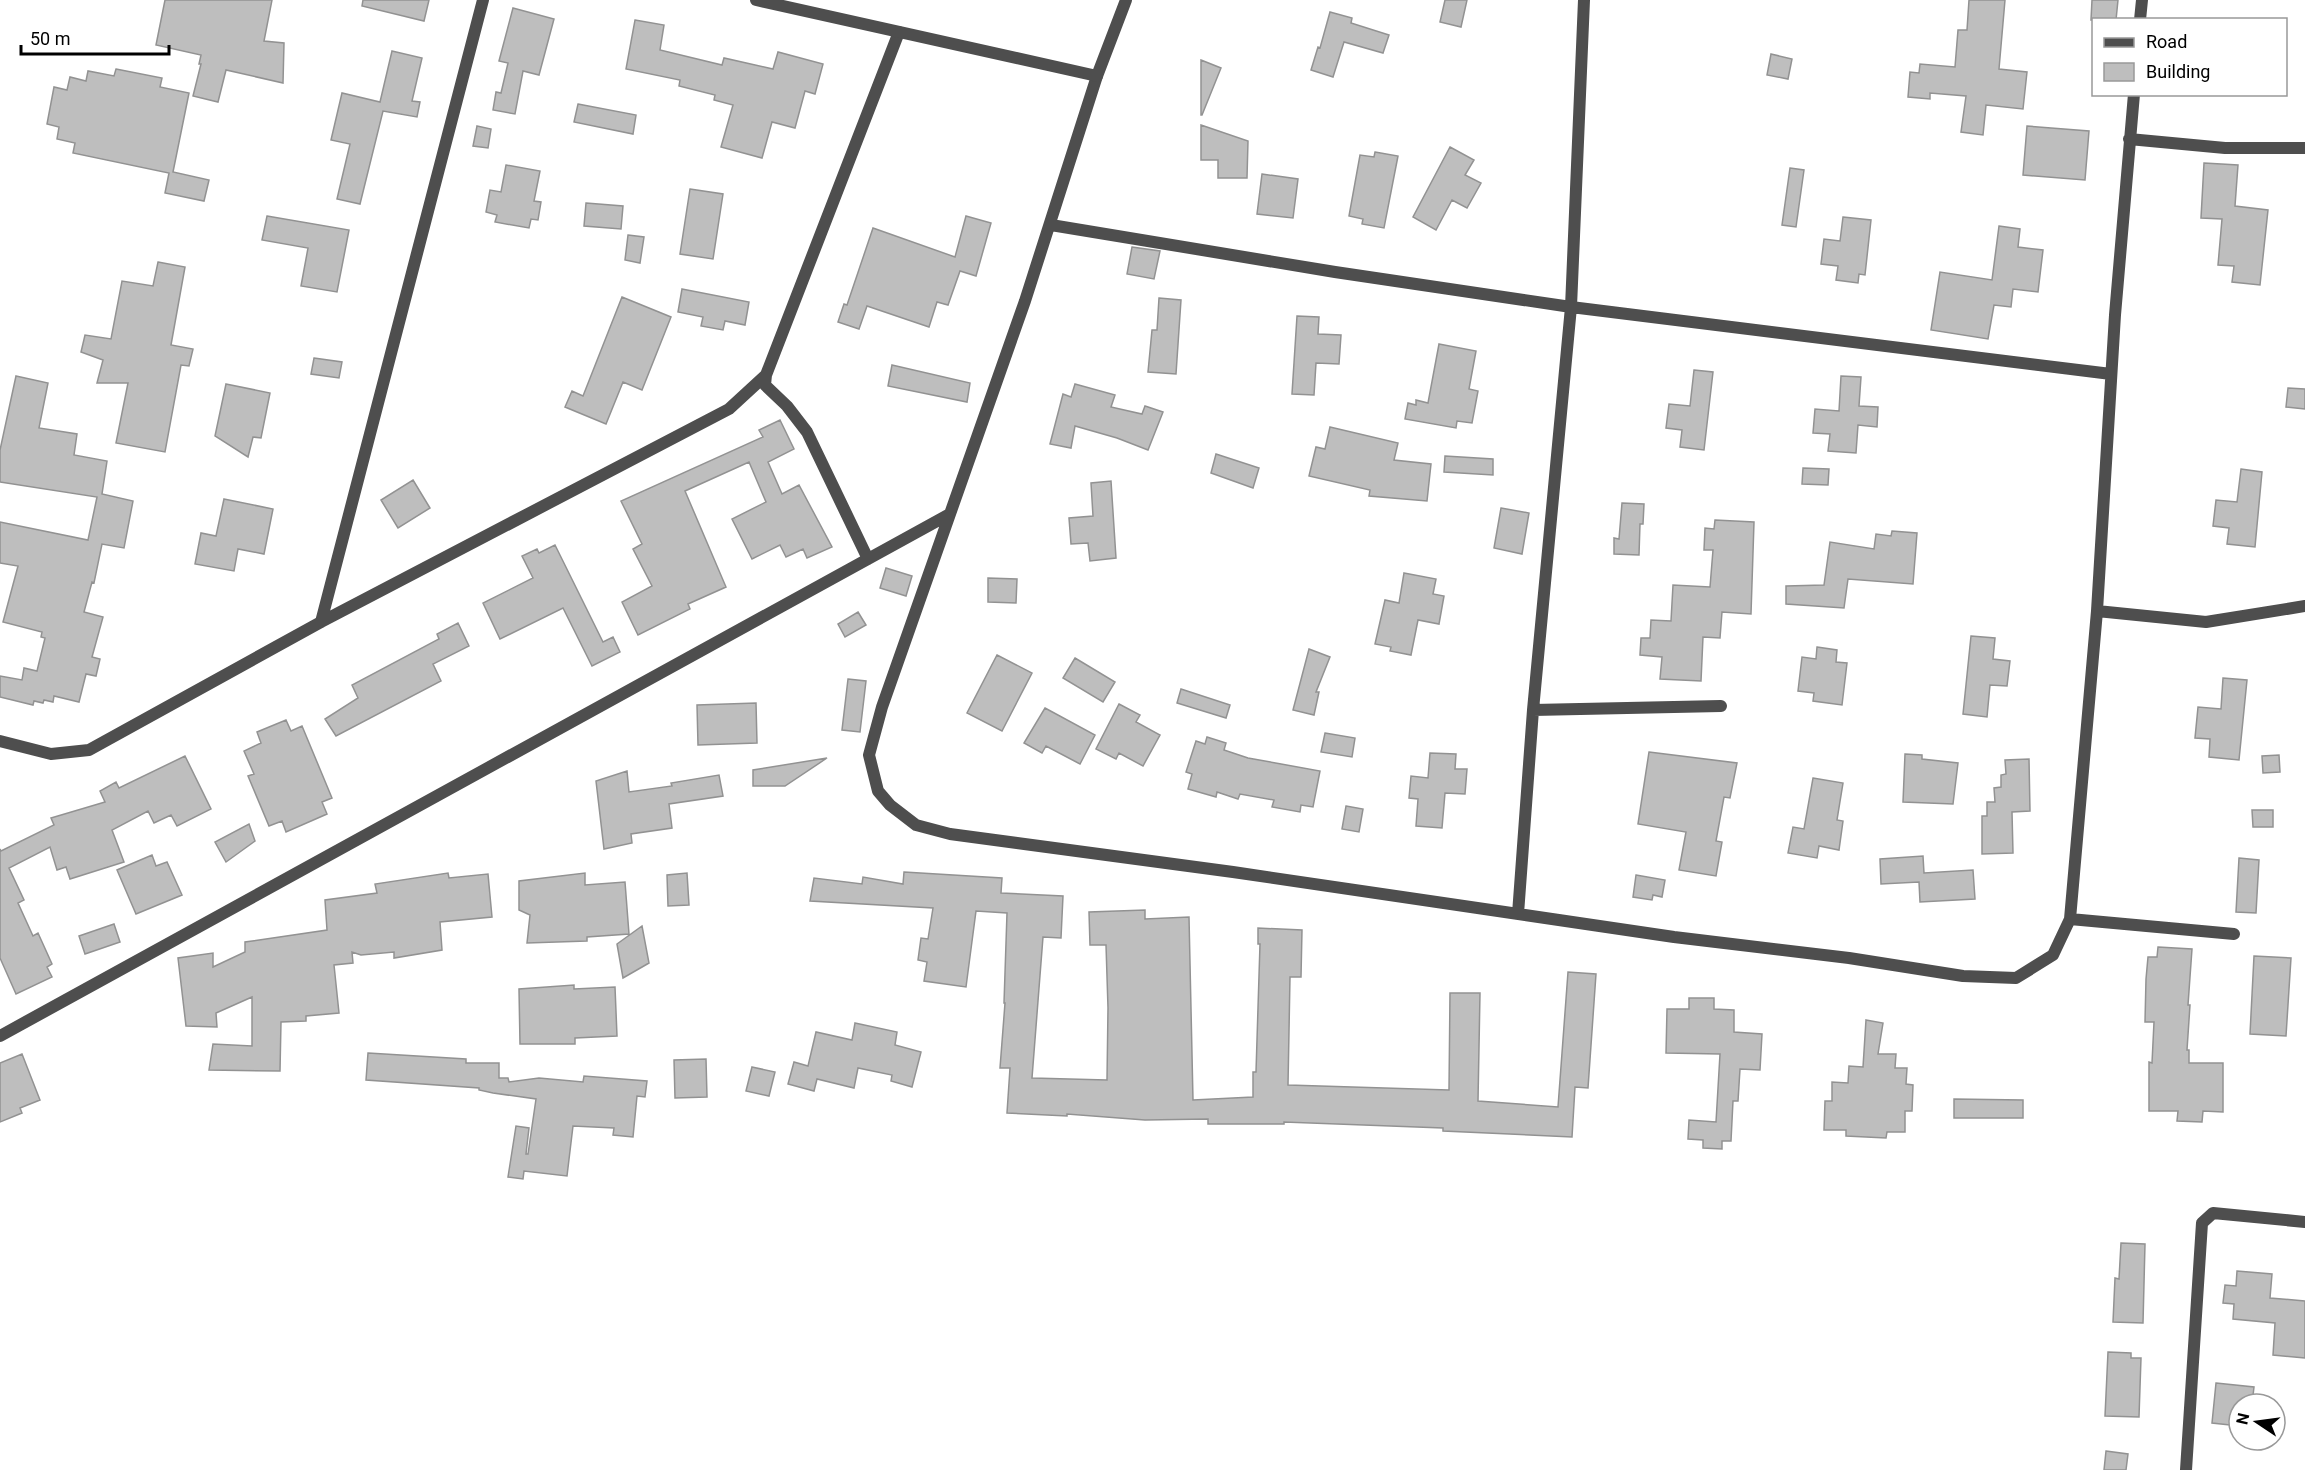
<svg xmlns="http://www.w3.org/2000/svg" width="2305" height="1470" font-family="Roboto,sans-serif">
<rect width="100%" height="100%" fill="#fff"/>
<path fill="#bebebe" stroke="#929292" stroke-width="1.5" d="M165,0H272L264,41L284,43L283,83L226,70L218,102L193,96L201,64H199L201,55L156,45Z
M363,0H429L424,21L362,6Z
M1445,0H1467L1461,27L1440,22Z
M1969,0H2005L1999,69L2027,72L2023,109L1986,105L1983,135L1961,132L1966,96L1930,93V99L1908,97L1910,72L1919,73L1920,64L1955,67L1958,30H1967Z
M2092,0H2118L2116,20H2091Z
M513,8L554,19L539,75L523,71L515,114L493,110L496,92L501,93L508,63L499,61Z
M1330,12L1352,18L1351,23L1389,35L1383,53L1344,42L1333,77L1311,70L1318,47L1320,48Z
M635,20L664,25L660,50L722,65L724,58L773,69L778,52L823,64L815,94L805,91L795,128L772,122L762,158L721,147L733,105L714,100L715,95L679,86L680,80L626,69Z
M392,51L422,58L412,101L420,102L417,117L383,111L360,204L337,199L350,144L331,140L342,93L380,102Z
M1771,54L1792,59L1788,79L1767,75Z
M1201,60L1221,68L1202,115H1201Z
M116,69L162,78L160,87L189,93L173,172L209,180L204,201L165,193L169,173L73,153L75,143L57,139L59,127L47,124L54,87L67,90L70,77L86,81L88,71L114,76Z
M578,104L636,115L633,134L574,122Z
M1201,125L1248,141L1247,178H1218V160H1201Z
M477,126L491,129L488,148L473,146Z
M2027,126L2089,131L2085,180L2023,175Z
M1450,147L1474,160L1465,175L1481,183L1467,208L1452,200L1436,230L1413,217Z
M1375,152L1398,156L1384,228L1362,224L1363,219L1349,216L1360,155L1374,157Z
M2204,163L2238,165L2235,206L2268,210L2260,285L2232,282L2234,266L2218,265L2222,219L2201,218Z
M506,165L540,171L534,201L541,202L538,220L531,219L529,228L495,222L497,215L486,212L490,190L501,192Z
M1790,168L1804,170L1796,227L1782,225Z
M1262,174L1298,179L1293,218L1257,214Z
M690,189L723,194L713,259L680,254Z
M586,203L623,206L621,229L584,226Z
M267,216L349,230L337,292L301,286L308,248L262,240Z
M966,216L991,223L976,276L960,271L948,305L937,302L929,327L867,306L859,329L838,322L844,304L847,305L873,228L955,257Z
M1843,217L1871,220L1865,275L1859,274L1858,283L1836,280L1838,266L1821,264L1824,239L1840,241Z
M1999,226L2020,229L2018,247L2043,250L2038,292L2013,289L2011,307L1994,305L1988,339L1931,330L1940,272L1992,280Z
M628,235L644,237L640,263L625,260Z
M1132,247L1160,251L1154,279L1127,274Z
M158,262L185,267L171,345L193,349L189,366L181,365L165,452L116,443L128,383H97L103,360L81,352L85,335L111,339L122,281L153,286Z
M682,289L749,302L745,325L725,321L723,330L701,326L703,317L678,312Z
M622,297L671,317L642,390L623,382L606,424L565,407L572,391L583,396Z
M1159,298L1181,300L1176,374L1148,372L1152,330H1157Z
M1297,316L1319,317L1318,334L1341,335L1339,364L1316,363L1314,395L1292,394Z
M1439,344L1476,351L1469,389L1478,391L1472,423L1457,421L1456,428L1405,419L1408,403L1416,405V400L1428,403Z
M314,358L342,362L339,378L311,374Z
M892,365L970,383L967,402L888,386Z
M1694,370L1713,372L1704,450L1680,447L1682,430L1666,428L1669,404L1690,406Z
M16,376L48,383L39,428L77,434L74,455L107,461L102,494L133,501L124,548L102,544L94,583L92,582L84,612L103,617L92,657L100,659L96,676L86,674L79,702L54,696L53,702L44,700L43,703L34,701L33,705L0,697V676L22,680L24,668L37,671L45,638L41,637L42,632L3,622L18,566L0,563V522L88,540L97,497L0,482V450Z
M1841,376L1861,377L1859,406L1878,407L1877,427L1858,425L1856,453L1828,451L1830,434L1813,433L1815,409L1839,411Z
M226,384L270,393L261,438L253,437L248,457L215,436Z
M1075,384L1115,395L1111,407L1142,414L1145,406L1163,412L1148,450L1117,438L1075,426L1071,448L1050,444L1063,394L1071,397Z
M2288,388L2305,389V409L2286,407Z
M780,420L794,449L768,462L782,494L799,485L832,547L807,558L803,549L786,557L780,545L752,559L732,519L766,502L749,462L685,491L726,587L688,604L690,609L638,635L622,602L652,586L633,549L642,544L621,501L763,437L759,430Z
M1330,427L1398,443L1394,460L1431,464L1427,501L1369,496L1370,490L1309,476L1316,447L1325,449Z
M1216,454L1259,468L1253,488L1211,473Z
M1445,456L1493,459V475L1444,472Z
M1803,468L1829,469L1828,485L1802,484Z
M2241,469L2262,472L2255,547L2227,544L2229,528L2213,526L2216,500L2237,502Z
M413,480L430,508L398,528L381,500Z
M1111,481L1116,558L1090,561L1088,543L1071,544L1069,518L1093,516L1091,483Z
M224,499L273,509L264,554L238,549L234,571L195,564L201,533L216,536Z
M1622,503L1644,504L1643,524H1640L1639,555L1614,554V538L1619,539Z
M1501,508L1529,513L1522,554L1494,548Z
M1715,520L1754,522L1751,614L1722,612L1720,638L1703,637L1701,681L1660,679L1662,657L1640,655L1641,638H1650L1651,620L1671,621L1673,585L1710,587L1713,550H1704L1705,528L1714,529Z
M1892,531L1917,533L1913,584L1848,579L1844,608L1786,604V586L1824,585L1830,542L1874,549L1876,534L1891,536Z
M555,545L603,642L613,637L620,652L592,666L563,608L500,639L483,603L533,578L522,556L537,549L539,553Z
M886,568L912,576L906,596L880,588Z
M1404,573L1436,579L1433,594L1444,596L1439,624L1418,620L1411,655L1390,651L1391,647L1375,644L1385,600L1399,603Z
M988,578L1017,579L1016,603L988,602Z
M858,612L866,625L845,637L838,624Z
M458,623L469,646L433,664L441,681L336,736L325,719L358,698L352,685L439,639L437,634Z
M1971,636L1995,638L1993,659L2010,661L2007,686L1990,685L1987,717L1963,714Z
M1817,647L1837,650L1836,662L1847,663L1842,705L1813,701L1814,693L1798,691L1802,657L1816,659Z
M1309,649L1330,657L1316,692H1319L1314,715L1293,710Z
M997,655L1032,673L1002,731L967,713Z
M1075,658L1115,682L1103,702L1063,678Z
M2223,678L2247,680L2239,760L2209,757L2210,739L2195,738L2198,707L2221,709Z
M848,679L866,681L860,732L842,730Z
M1181,689L1230,705L1226,718L1177,703Z
M756,703L757,743L698,745L697,705Z
M1119,704L1140,715L1136,722L1160,735L1143,766L1119,753L1116,759L1096,749Z
M1045,708L1095,735L1080,764L1046,746L1042,753L1024,743Z
M286,720L291,731L302,726L332,798L322,802L327,814L286,832L282,821L269,826L248,776L254,774L244,751L261,743L257,732Z
M1325,733L1355,738L1352,757L1321,752Z
M1207,737L1226,743L1224,750L1248,758L1320,771L1313,807L1301,805L1300,812L1272,807L1274,800L1240,794L1238,799L1217,792L1216,797L1188,789L1192,774L1186,772L1196,741L1205,744Z
M1649,752L1737,763L1730,798L1724,797L1716,841L1722,842L1716,876L1679,870L1686,832L1638,824Z
M1430,753L1456,754L1455,769H1467L1465,794L1445,793L1442,828L1416,826L1418,799L1409,798L1411,776L1428,778Z
M1905,754L1922,755V759L1958,763L1953,804L1903,802Z
M2279,755L2280,772L2263,773L2262,756Z
M185,756L211,809L177,826L171,815L154,823L148,811L112,830L124,862L70,879L66,867L57,870L50,847L9,868L24,900L18,903L33,936L38,933L52,964L47,967L52,977L16,994L0,958V849L1,851L54,825L51,818L105,802L100,791L116,782L119,788Z
M827,758L785,786H753V770Z
M2029,759L2030,811L2012,812L2013,853L1982,854V816H1987V802H1995L1994,788L2001,787V775L2006,774L2005,760Z
M627,771L629,792L672,786L671,783L719,775L723,796L669,804L672,828L631,834L632,843L604,849L596,781Z
M1813,778L1843,783L1837,820L1843,821L1839,850L1819,846L1817,858L1788,853L1793,827L1804,829Z
M1346,806L1363,809L1359,832L1342,829Z
M2252,810H2273V827H2253Z
M249,824L255,841L226,862L215,842Z
M152,855L156,866L167,862L182,895L136,914L117,870Z
M1923,856L1924,873L1973,870L1975,899L1920,902L1919,882L1881,884L1880,859Z
M2239,858L2259,860L2256,913L2236,912Z
M904,872L1002,878L1001,893L1063,896L1061,938L1043,937L1032,1078L1107,1080L1108,1008L1106,945H1090L1089,912L1145,910V919L1189,917L1193,1100L1253,1097V1072H1256L1260,944H1258V928L1302,930L1301,977H1290L1288,1085L1449,1090L1450,993H1480L1478,1101L1558,1107L1568,972L1596,974L1588,1088L1575,1087L1572,1137L1443,1131V1128L1284,1122V1124H1208V1119L1145,1120L1067,1114V1116L1007,1113L1010,1068H1000L1005,1003H1004L1007,913L976,911L966,987L924,981L927,962L918,960L921,938L928,939L933,908L810,901L814,878L862,884L863,877L903,884Z
M448,873L449,878L488,874L492,917L440,922L442,950L394,958V952L361,955L352,952L353,963L334,965L339,1013L306,1016V1021L281,1022L280,1071L209,1070L213,1044L252,1046V997L216,1013L217,1027L186,1026L178,958L213,953V967L245,952V942L327,930L325,900L377,893L375,884Z
M585,873V885L625,882L629,934L587,937V941L527,943L530,915L519,910V881Z
M687,873L689,905L668,906L667,875Z
M1636,875L1665,880L1662,897L1653,895L1652,900L1633,897Z
M114,924L120,942L85,954L79,936Z
M642,926L649,963L623,978L617,944Z
M2158,947L2192,949L2188,1005H2190L2187,1050H2189V1063H2223V1112L2203,1111L2202,1122L2177,1121L2178,1111H2149V1062L2152,1063L2154,1022H2145L2146,979L2148,957H2157Z
M2254,956L2291,958L2286,1036L2250,1034Z
M574,985V989L615,987L617,1036L575,1038V1044H520L519,989Z
M1689,998H1714V1009L1734,1010V1032L1762,1034L1760,1070L1740,1069L1738,1101H1733L1731,1141H1722V1149L1703,1148V1140L1688,1139L1689,1120L1716,1122L1720,1054L1666,1053L1667,1009H1689Z
M1866,1020L1883,1023L1878,1054H1896L1895,1068H1907L1906,1084L1913,1085L1912,1111H1905V1132H1887L1886,1138L1846,1136V1130H1824L1825,1101H1832V1082L1848,1083L1849,1066L1863,1067Z
M855,1023L897,1032L895,1045L921,1052L912,1087L891,1081L892,1075L858,1068L854,1088L817,1079L814,1091L788,1084L794,1062L808,1066L816,1032L852,1040Z
M368,1053L466,1059V1063H499V1078H508L509,1082L539,1078L583,1082L584,1076L647,1081L645,1097L637,1096L633,1137L613,1135L614,1128L573,1126L567,1176L524,1171L523,1179L508,1177L516,1126L529,1128L526,1154H528L536,1099L493,1093L479,1090V1088L366,1080Z
M22,1054L40,1100L20,1108L22,1113L0,1122V1063Z
M706,1059L707,1097L675,1098L674,1060Z
M752,1067L775,1072L769,1096L746,1091Z
M1954,1099L2023,1100V1118H1954Z
M2121,1243L2145,1244L2143,1323L2113,1322L2115,1278L2119,1279Z
M2237,1271L2272,1274L2270,1298L2305,1301V1358L2273,1355L2275,1323L2233,1319L2234,1304L2223,1303L2225,1285L2236,1286Z
M2108,1352L2131,1353V1358H2141L2139,1417L2105,1416Z
M2216,1383L2254,1387L2252,1404H2239V1426L2212,1423Z
M2106,1451L2128,1454L2126,1470H2104Z"/>
<g fill="none" stroke-linecap="round" stroke-linejoin="round">
<path stroke="#4e4e4e" stroke-width="12" d="M2140,20L2142,0
M1097,76L1025,301L882,707L869,755L878,791L890,805L916,825L950,834L1233,872L1674,937L1849,958L1963,976L2016,978L2053,955L2070,919L2097,611L2115,315L2134,94
M2129,139L2225,148H2305
M1051,225L1335,272L1571,307L2111,374
M766,375L765,385L787,406L807,432L868,559
M2097,611L2206,622L2305,606
M321,622L483,0
M1533,710L1721,706
M0,741L51,754L89,750L321,622L729,409L766,375L899,32
M1518,914L1533,710L1571,307L1584,0
M2070,919L2234,934
M0,1036L948,515
M2186,1470L2202,1223L2213,1213L2305,1222"/>
<path stroke="#4e4e4e" stroke-width="12" d="M756,0L1097,76L1126,0"/>
</g>
<rect x="2092" y="18" width="195" height="78" fill="#ffffff" stroke="#999999" stroke-width="1.5"/>
<rect x="2104" y="38" width="30" height="9" fill="#4e4e4e" stroke="#999999" stroke-width="1.5"/>
<text x="2146" y="48" font-size="18" fill="#000000">Road</text>
<rect x="2104" y="63" width="30" height="18" fill="#bebebe" stroke="#999999" stroke-width="1.5"/>
<text x="2146" y="78" font-size="18" fill="#000000">Building</text>
<g transform="translate(2257 1422) rotate(283)"><circle r="28" fill="#ffffff" stroke="#999999" stroke-width="1.5"/>
<path d="M0-4.5L10 22L0 15L-10 22Z" fill="#000000"/>
<text y="-9" font-size="16" font-weight="bold" text-anchor="middle" fill="#000000">N</text>
</g>
<path d="M21 45v9h148v-9" fill="none" stroke="#000000" stroke-width="3"/>
<text x="30" y="45" font-size="18" fill="#000000" stroke="#ffffff" stroke-width="4.5" paint-order="stroke">50 m</text>
</svg>
